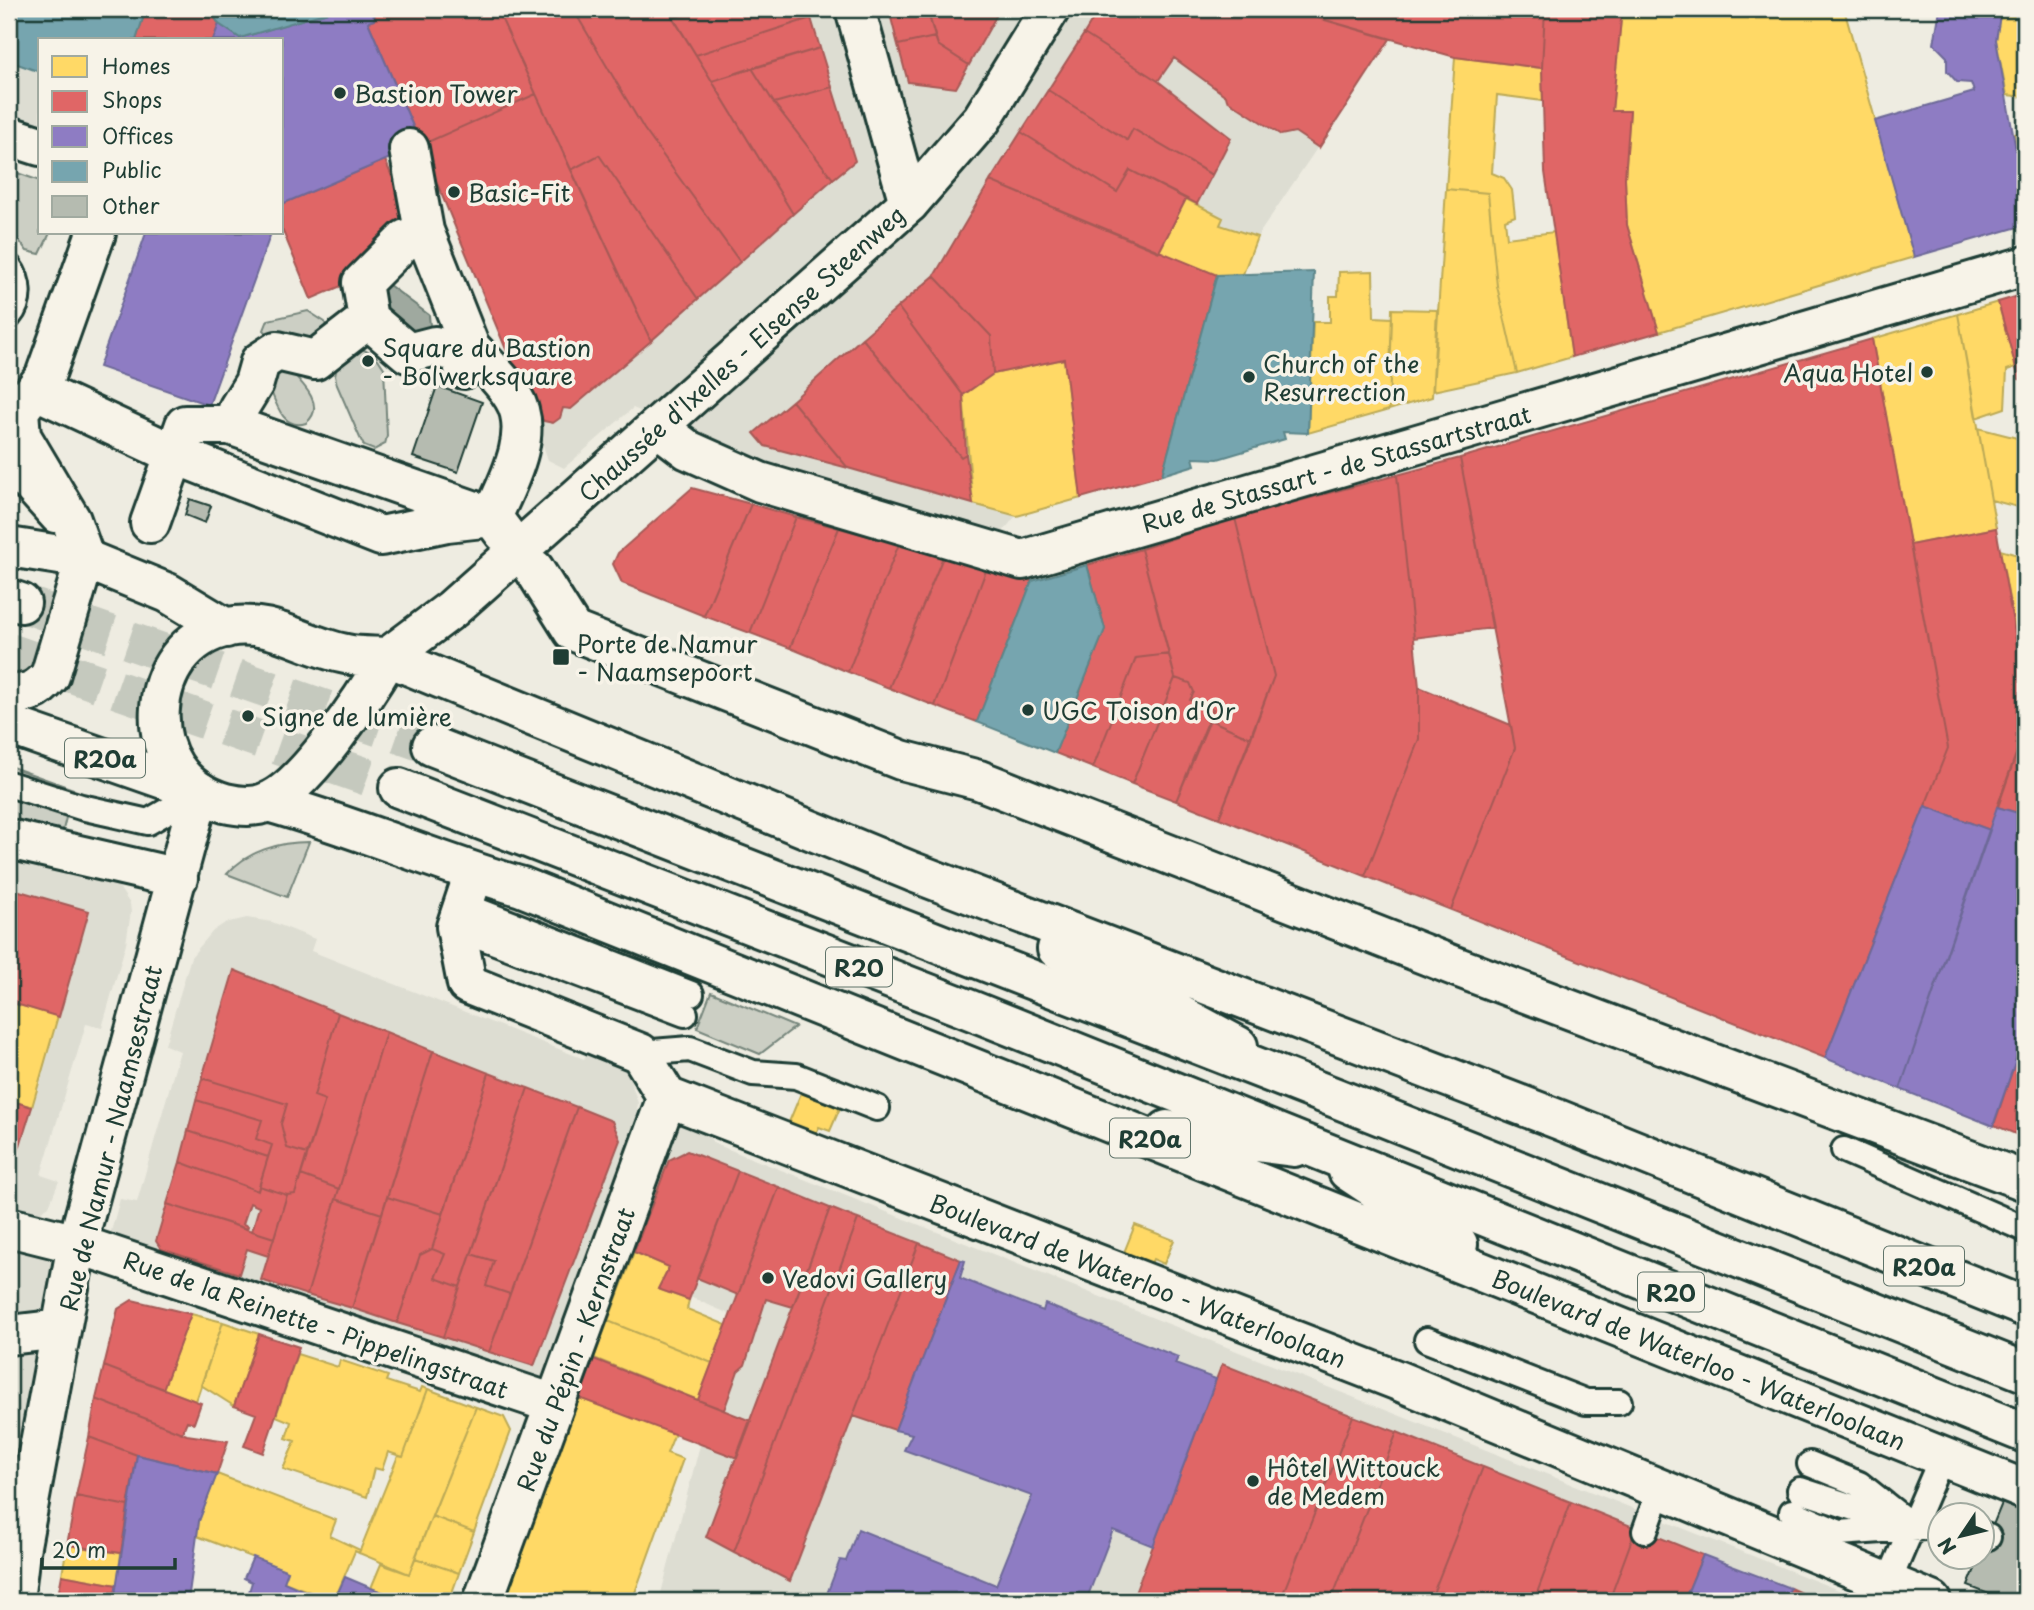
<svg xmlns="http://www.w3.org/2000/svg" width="2034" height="1610" font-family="'Playpen Sans',sans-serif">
<rect width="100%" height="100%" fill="#eeece1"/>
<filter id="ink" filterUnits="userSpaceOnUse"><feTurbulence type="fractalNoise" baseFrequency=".0143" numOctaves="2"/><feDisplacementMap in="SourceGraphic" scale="14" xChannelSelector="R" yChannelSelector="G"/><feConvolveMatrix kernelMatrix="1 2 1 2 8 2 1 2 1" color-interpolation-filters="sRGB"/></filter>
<g filter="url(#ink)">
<path fill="#ddddd2" d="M9,9H1545L1542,68L1455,57L1390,40L1257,237L1243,274L1217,275L995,541L772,470L633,408L564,468L548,460L530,407L421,145L282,204V40H40V126L9,115Z
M9,855L117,884L130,904L131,912L126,943L102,1028L86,1024L41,1175L59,1181L49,1206L36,1215L9,1214Z
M247,918L272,922L315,939L311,951L584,1059L590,1048L622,1066L629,1076L638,1103L635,1127L665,1140L681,1123L704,1126L713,1143L1866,1601H659L734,1316L588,1253L554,1347L565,1352L546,1400L105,1253L120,1199L137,1202L180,1051L165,1045L191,957L213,931L225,923Z
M9,1238L52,1256L55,1263L48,1302L36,1313L9,1322Z
M23,1343L41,1352L9,1498V1347Z"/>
<path fill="#cccfc4" stroke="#76867c" stroke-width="2" d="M9,170L40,181V233H50L40,254L27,251L9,227Z
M308,311L325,322L326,328L318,343L269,336L264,330L268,320Z
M362,349L376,356L384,368L387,436L385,444L374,450L364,446L360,438L337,385L335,376L338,362L355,350Z
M282,362C295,377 330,404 306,423C281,431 275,399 267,381Z
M9,766L73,789L61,838L9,825Z
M309,842L287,897L227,874C247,851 279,842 309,842Z
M711,992L795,1027L760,1054L697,1028Z"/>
<path fill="#9fa99f" stroke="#6c7e74" stroke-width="2" d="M385,282L429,315L430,326L423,335L404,332L376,296Z"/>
<path fill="#ffd966" stroke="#bcaa57" stroke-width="2" d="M1622,9H1844L1914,257L1659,332L1627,225L1625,178L1630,111H1612Z
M2001,9H2025V97L2007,95L1996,40Z
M1455,57L1542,68L1543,101L1497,95L1492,173L1504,178L1512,190L1515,216L1505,220L1507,238L1554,232L1572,357L1517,373L1497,286L1488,193L1446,189Z
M2025,132V200L2015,134Z
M1446,189L1488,193L1497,286L1517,373L1433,391Z
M1186,199L1223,218L1220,225L1257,237L1243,274L1217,275L1159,252Z
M1373,271L1374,317L1392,318L1389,410L1308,433L1313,322H1330V296H1338L1339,272Z
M1998,302L2016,367L2007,370L2005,408L1976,418L1958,314Z
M1392,309L1437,310L1432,397L1389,410Z
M1958,314L1996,528L1910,545L1872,339Z
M1064,359L1081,498L1017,516L973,504L963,395L993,374Z
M1978,428L2025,440V509L1991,500Z
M2000,550L2025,557V634L2015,631Z
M9,1002L58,1016L32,1107L9,1100Z
M801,1093L840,1108L830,1131L819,1127L814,1138L787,1127Z
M1135,1225L1174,1240L1164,1264L1153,1259L1148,1270L1121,1260Z
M634,1252L669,1267L658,1289L689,1300L687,1309L726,1325L712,1363L608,1321Z
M191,1314L223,1322L196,1401L163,1389Z
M608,1321L712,1363L698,1400L594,1358Z
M223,1322L259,1334L234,1406L201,1385Z
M297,1354L338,1367L340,1360L388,1376L386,1381L420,1392L422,1387L428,1389L403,1457L388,1452L382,1470L374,1468L367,1497L283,1469L295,1441L286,1438L291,1422L276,1416Z
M428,1389L476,1407L409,1574L359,1553L398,1456L403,1457Z
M579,1398L675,1433L667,1453L683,1459L632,1601H500Z
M476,1407L504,1417L511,1431L474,1532L432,1516Z
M217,1474L336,1520L330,1536L360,1550L359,1553L355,1551L334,1601L284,1582L288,1571L197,1536L199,1521Z
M432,1516L474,1532L459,1573L415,1558Z
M67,1545L121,1553L117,1585L62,1575Z
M415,1558L459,1573L449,1601H406L371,1588L381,1564L409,1574Z"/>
<path fill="#e06666" stroke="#a65a57" stroke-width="2" d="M146,9H209L219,24L213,40H136Z
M375,9H497L536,94L421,145L368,22L374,20Z
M497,9H573L644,129L740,262L698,299L599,155L571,170Z
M573,9H668L793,214L740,262L644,129Z
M668,9H701L673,18Z
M701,9H809L811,18L696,55L673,18Z
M912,9H927L935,37L898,45L890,14Z
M927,9H1000L969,65L938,45Z
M1099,9H1287L1390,39L1319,148L1295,132L1281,135L1227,100L1226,96L1174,58L1158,81L1084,34Z
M1287,9H1545L1542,68L1455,57Z
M1545,9H1622L1612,111H1630L1625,178L1627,225L1659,332L1572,357L1545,172L1542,68Z
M811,18L820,48L712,81L696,55Z
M1084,34L1158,81L1231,138L1212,175L1133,129L1127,140L1048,90Z
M935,37L938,45L969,65L956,88L908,82L898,45Z
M820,48L832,87L774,103L752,68Z
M752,68L774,103L833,179L793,214L712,81Z
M832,87L855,161L833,179L774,103Z
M1048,90L1127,140L1133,129L1212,175L1197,204L1130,170L1117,192L1021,132Z
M536,94L651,341L571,409L563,408L560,418L553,423L544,421L538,415L539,402L530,407L421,145Z
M1021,132L1117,192L1130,170L1186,199L1159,252L990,181Z
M599,155L698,299L651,341L571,170Z
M385,160L423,251L311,299L282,229V204Z
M990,181L1217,275L1162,475L1081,498L1064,359L993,374L991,336L934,276Z
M934,276L991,336L993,374L963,395L898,307Z
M2025,294V380L2019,379L1998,302Z
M898,307L963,395L966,454L961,457L862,338Z
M862,338L961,457L966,454L973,504L848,468L792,401Z
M1872,339L1948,748L1825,1058L1451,910L1515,748L1460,458Z
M792,401L848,468L765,446L754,433Z
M1460,458L1493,628L1414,638L1397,475Z
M1397,475L1419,687V739L1365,876L1219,818L1274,676L1235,518Z
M692,488L751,504L704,616L622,583L613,564L618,553Z
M751,504L796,517L750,633L704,616Z
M796,517L839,528L790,648L750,633Z
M1235,518L1274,676L1251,738L1210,720L1213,709L1190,700L1194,692L1190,683L1175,678L1141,549Z
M839,528L899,544L848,672L790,648Z
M1996,528L2025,689V729L1990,830L1925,806L1948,748L1910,545Z
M899,544L943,557L889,688L848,672Z
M1141,549L1169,654L1136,658L1093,768L1055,753L1105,629L1087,565Z
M943,557L987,568L935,706L889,688Z
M987,568L1032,581L977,722L935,706Z
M1169,654L1175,678L1132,784L1093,768L1136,658Z
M1175,678L1190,683L1194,692L1190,700L1213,709L1176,801L1132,784Z
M1419,687L1511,725L1515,748L1451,910L1365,876L1419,739Z
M1210,720L1251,738L1219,818L1176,801Z
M2025,729V815L1997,807Z
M9,888L89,911L59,1017L9,1002Z
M234,970L338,1013L314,1096L325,1100L307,1154L287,1148L281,1124L287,1104L202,1078Z
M338,1013L386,1032L339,1189L301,1175L325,1100L314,1096Z
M386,1032L433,1051L382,1214L336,1199Z
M2025,1033V1138L1994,1125Z
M433,1051L489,1073L443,1214L387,1197Z
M489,1073L528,1088L460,1287L435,1278L445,1254L432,1249Z
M202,1078L287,1104L281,1124L287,1148L307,1154L295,1194L287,1195L259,1186L272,1145L256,1139L262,1120L196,1100Z
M528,1088L577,1107L510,1294L486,1286L494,1261L471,1254Z
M9,1100L32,1107L18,1152L9,1150Z
M196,1100L262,1120L256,1139L272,1145L268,1157L188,1131Z
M577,1107L612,1121L620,1140L534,1366L489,1352Z
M188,1131L268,1157L258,1191L180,1162Z
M9,1150L18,1152L9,1187Z
M687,1151L738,1171L689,1300L658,1289L669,1267L634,1252L669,1160Z
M180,1162L258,1191L259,1186L287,1195L274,1238L252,1231L259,1207L250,1203L243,1224L248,1226L247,1229L167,1204Z
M738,1171L779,1187L738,1295L697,1278Z
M301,1175L339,1189L307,1295L261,1280L287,1195L295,1194Z
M779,1187L830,1208L793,1307L766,1299L745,1365L738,1371L724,1410L698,1400Z
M387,1197L443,1214L432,1249L420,1255L397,1323L352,1308Z
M336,1199L382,1214L352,1308L307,1295Z
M167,1204L274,1238L268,1256L247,1249L239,1274L161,1249L156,1241Z
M830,1208L858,1219L734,1552L706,1537Z
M858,1219L919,1243L790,1581L734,1552Z
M919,1243L961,1260L895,1430L853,1416Z
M432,1249L445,1254L435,1278L460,1287L443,1337L397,1323L420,1255Z
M471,1254L494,1261L486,1286L510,1294L489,1352L443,1337Z
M132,1300L191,1314L163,1389L104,1366L118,1309Z
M259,1334L299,1347L263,1453L244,1446L256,1414L234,1406Z
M594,1359L751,1421L737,1458L579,1398Z
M1222,1364L1353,1416L1280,1601H1132Z
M104,1366L201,1403L194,1423L187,1421L182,1433L96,1399Z
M96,1399L187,1435L228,1441L217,1474L137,1455L89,1437Z
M1353,1416L1397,1432L1331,1601H1280Z
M1397,1432L1483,1467L1430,1601H1331Z
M89,1437L137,1455L128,1506L76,1496Z
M1483,1467L1571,1502L1534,1601H1430Z
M76,1496L128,1506L121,1553L67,1545Z
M1571,1502L1636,1528L1609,1601H1534Z
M1636,1528L1703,1555L1684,1601H1609Z
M62,1575L117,1585L114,1601H57Z
M1790,1588L1801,1593L1823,1601H1786Z"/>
<path fill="#8e7cc3" stroke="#6d6998" stroke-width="2" d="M338,9H375L374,20L368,22L421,145L282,204V40H213L219,24L240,38Z
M1940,9H2001L1996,40L2025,200V225L1914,257L1875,121L1974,92L1971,83L1957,82L1947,71V57L1934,44Z
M146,233H271L209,405L99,367Z
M1925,806L1990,830L1900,1089L1825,1058Z
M1997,807L2025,815V1033L1993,1126L1900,1089Z
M961,1260L965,1261L960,1278L1043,1311L1045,1304L1178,1357L1175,1364L1216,1379L1153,1546L1113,1530L1086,1601H829L825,1599L840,1560L846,1561L858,1529L996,1585L1032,1496L904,1450L912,1434L895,1430Z
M137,1455L217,1474L199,1521L188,1601H114Z
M1703,1555L1790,1588L1786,1601H1684Z
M253,1557L288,1571L284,1582L327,1601H286L266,1593L263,1599L248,1595L252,1582L244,1578Z
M345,1577L371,1588L406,1601H334Z"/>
<path fill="#76a5af" stroke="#5c868a" stroke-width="2" d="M9,9H146L136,40H40V72L9,61Z
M209,9H338L240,38L219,24Z
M1314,272L1308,433L1283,432L1285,439L1218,459L1193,458L1195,465L1162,475L1217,275Z
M1087,565L1105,629L1055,753L977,722L1032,581Z"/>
<path fill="#b5bbb0" stroke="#1f3d34" stroke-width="2" d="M437,386L482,402L458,472L413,457Z
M190,499L211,506L205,523L185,515Z
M2002,1503L2025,1512V1601H2007L1968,1586Z"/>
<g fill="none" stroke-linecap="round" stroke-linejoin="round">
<path stroke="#c5c9be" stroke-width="38" stroke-dasharray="38 19" stroke-linecap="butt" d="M21,603L432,746
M9,652L399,788"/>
<g stroke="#1f3d34" stroke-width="30">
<path id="lane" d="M9,267C20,281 21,302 9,316
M9,470L54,520
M9,784L81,807L148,822L200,792
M463,905L691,994
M456,927L685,1014
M640,1053L690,1049L753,1073L796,1076L877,1108
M1844,1150L2025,1229
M1427,1340L1586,1402H1619
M1810,1464L1859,1484L1912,1526
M1800,1490L1898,1522
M1792,1512L1839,1533L1940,1526
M1645,1531L1660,1489
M1982,1535L1988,1537
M1888,1583L1942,1457"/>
</g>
<g stroke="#1f3d34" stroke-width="44">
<path id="street" d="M9,136L40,146
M409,149L424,231L415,235
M424,231L470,347L464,369
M368,319L408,353L435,346
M47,395L174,454L381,536L447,522L492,517L504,533
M9,399L19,411L21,436L71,520L85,559
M238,409L254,383L260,362L277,351L315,360L368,319L362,283L406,239
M19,411L45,376L96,233
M230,425L492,517C507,484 536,433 513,397C502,379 484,363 470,347L447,350
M658,427L688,450L760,482L1022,560L2025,266
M150,523L185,425H230L233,419
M534,569L573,631L901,760L979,780L1457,967L2025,1181
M388,657L452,609L909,203L982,119L1050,9
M9,839L178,878
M474,873L456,927L467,984L640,1053L667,1097L1399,1381L1932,1601
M9,1227L77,1244L554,1404
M9,1335L61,1329
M14,1601L20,1551L77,1244L200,792
M483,1601L667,1097"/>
</g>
<g stroke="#1f3d34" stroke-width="44">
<path id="secondary" d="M855,9L909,203"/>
</g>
<g stroke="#1f3d34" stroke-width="44">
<path id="primary" d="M9,547L85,559L168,593L226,628
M388,657C367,693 306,787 267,802C255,808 238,806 225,803C133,777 142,644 228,627C272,619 305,647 346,654C359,657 374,656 388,657L913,872L1560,1120L2025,1307
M9,694C29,694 37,691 50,676L85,559
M9,725L195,790
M268,802C354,826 436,862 522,887L2025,1490
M1057,949L1238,1046
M1167,1130L1294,1147
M1348,1171L1458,1244"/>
</g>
<g stroke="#1f3d34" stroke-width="44">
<path id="highway" d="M9,599L21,603
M432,746L1336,1098L2025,1372
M399,788L973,1011L2025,1433"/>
</g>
<use href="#lane" stroke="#f7f3e8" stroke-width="24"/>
<use href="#street" stroke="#f7f3e8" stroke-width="38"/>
<use href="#secondary" stroke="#f7f3e8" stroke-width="38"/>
<use href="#primary" stroke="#f7f3e8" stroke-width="38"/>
<use href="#highway" stroke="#f7f3e8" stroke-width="38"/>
</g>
</g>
<g fill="#1f3d34" stroke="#f7f3e8" stroke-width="2.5">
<circle cx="340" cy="93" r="7"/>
<circle cx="454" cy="192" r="7"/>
<circle cx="368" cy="361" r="7"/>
<circle cx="1927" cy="372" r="7"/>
<circle cx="1249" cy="377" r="7"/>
<rect x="552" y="648" width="18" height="18" rx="3.5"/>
<circle cx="1028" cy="710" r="7"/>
<circle cx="248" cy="716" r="7"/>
<circle cx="768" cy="1278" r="7"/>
<circle cx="1253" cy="1481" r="7"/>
</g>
<g text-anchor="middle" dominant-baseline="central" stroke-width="7" stroke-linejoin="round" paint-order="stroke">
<g fill="#f7f3e8" stroke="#60746a" stroke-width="2">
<rect x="65" y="738.5" width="80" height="39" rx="5"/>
<rect x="826" y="947.5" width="66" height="39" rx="5"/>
<rect x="1110" y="1118.5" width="80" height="39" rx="5"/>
<rect x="1884" y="1246.5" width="80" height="39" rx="5"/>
<rect x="1638" y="1272.5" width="66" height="39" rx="5"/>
</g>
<g font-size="23" font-weight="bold" fill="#1f3d34">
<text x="105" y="758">R20a</text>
<text x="859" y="967">R20</text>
<text x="1150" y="1138">R20a</text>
<text x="1924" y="1266">R20a</text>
<text x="1671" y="1292">R20</text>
</g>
<g font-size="24" fill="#1f3d34" stroke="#f7f3e8" text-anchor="start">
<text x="354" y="93">Bastion Tower</text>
<text x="468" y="192">Basic-Fit</text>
<text x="382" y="347">Square du Bastion<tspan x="382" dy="28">- Bolwerksquare</tspan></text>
<text x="1263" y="363">Church of the<tspan x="1263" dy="28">Resurrection</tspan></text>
<text x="1913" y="372" text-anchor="end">Aqua Hotel</text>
<text x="577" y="643">Porte de Namur<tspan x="577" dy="28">- Naamsepoort</tspan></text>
<text x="1042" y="710">UGC Toison d'Or</text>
<text x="262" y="716">Signe de lumière</text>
<text x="782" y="1278">Vedovi Gallery</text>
<text x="1267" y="1467">Hôtel Wittouck<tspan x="1267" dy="28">de Medem</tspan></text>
</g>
<g font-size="24" fill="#1f3d34" stroke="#f7f3e8">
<text transform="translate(741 353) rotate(-42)">Chaussée d'Ixelles - Elsense Steenweg</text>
<text transform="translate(1336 468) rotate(-16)">Rue de Stassart - de Stassartstraat</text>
<text transform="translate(110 1138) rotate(-76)">Rue de Namur - Naamsestraat</text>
<text transform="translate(1138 1280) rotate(21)">Boulevard de Waterloo - Waterloolaan</text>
<text transform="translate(316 1324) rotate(19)">Rue de la Reinette - Pippelingstraat</text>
<text transform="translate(575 1349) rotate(-70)">Rue du Pépin - Kernstraat</text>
<text transform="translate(1699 1359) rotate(22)">Boulevard de Waterloo - Waterloolaan</text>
</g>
</g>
<rect width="2034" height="1610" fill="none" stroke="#f7f3e8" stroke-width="35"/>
<rect x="18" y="18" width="1999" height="1575" fill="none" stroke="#1f3d34" stroke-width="2.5" filter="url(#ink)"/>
<rect x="38" y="38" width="245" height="196" fill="#f7f3e8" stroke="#a1aaa0" stroke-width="2"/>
<rect x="52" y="56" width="35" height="21" fill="#ffd966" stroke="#a1aaa0" stroke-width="2"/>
<text x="102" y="74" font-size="21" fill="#1f3d34">Homes</text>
<rect x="52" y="91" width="35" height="21" fill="#e06666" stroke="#a1aaa0" stroke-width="2"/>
<text x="102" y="108" font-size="21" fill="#1f3d34">Shops</text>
<rect x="52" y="126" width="35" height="21" fill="#8e7cc3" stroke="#a1aaa0" stroke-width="2"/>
<text x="102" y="144" font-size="21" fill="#1f3d34">Offices</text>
<rect x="52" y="161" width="35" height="21" fill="#76a5af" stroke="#a1aaa0" stroke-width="2"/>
<text x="102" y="178" font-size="21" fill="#1f3d34">Public</text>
<rect x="52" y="196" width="35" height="21" fill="#b5bbb0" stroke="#a1aaa0" stroke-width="2"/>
<text x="102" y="214" font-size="21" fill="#1f3d34">Other</text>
<g transform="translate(1961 1536) rotate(235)"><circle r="33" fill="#f7f3e8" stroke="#a1aaa0" stroke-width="2"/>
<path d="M0-5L12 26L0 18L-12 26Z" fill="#1f3d34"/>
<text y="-10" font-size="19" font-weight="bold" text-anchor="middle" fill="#1f3d34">N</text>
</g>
<path d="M42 1558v10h133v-10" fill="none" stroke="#1f3d34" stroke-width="3.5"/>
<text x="52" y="1558" font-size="21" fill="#1f3d34" stroke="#f7f3e8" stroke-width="5" paint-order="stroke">20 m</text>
</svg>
